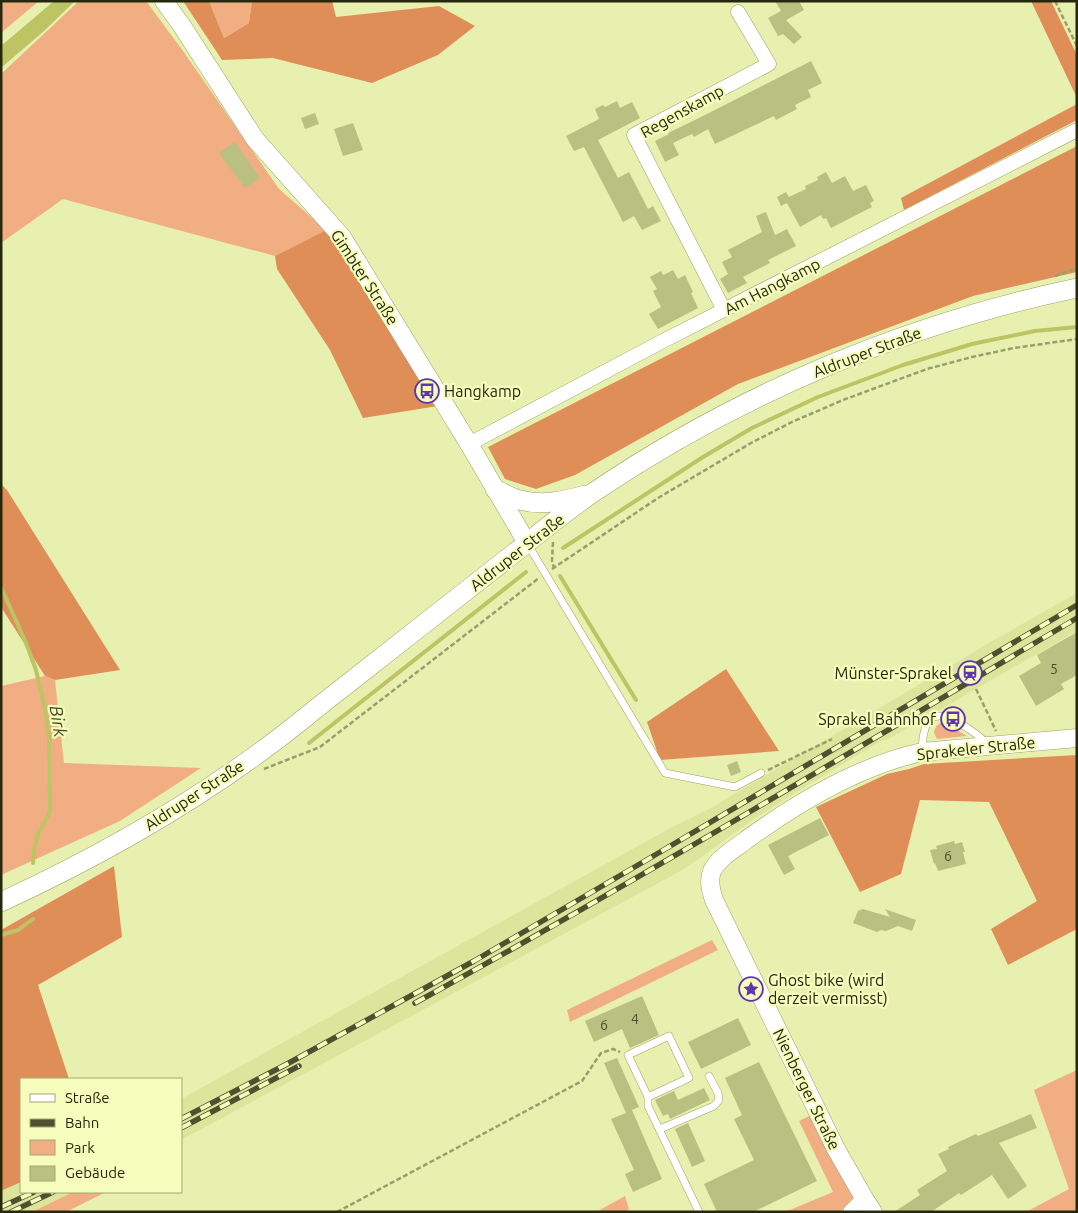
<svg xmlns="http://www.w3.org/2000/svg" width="1078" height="1213" font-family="Ubuntu,sans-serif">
<rect width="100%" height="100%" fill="#e8f0af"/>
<path fill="#dde59c" d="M1077,593V631L887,740H883L813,782L754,819L696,861L677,873L181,1140V1099L674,826L709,809L994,640Z
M21,1182V1192H73L32,1212H1V1191Z"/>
<path fill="#f2ae83" d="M1,1H39L1,33Z
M79,1H146L183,51L279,189L326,230L275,256L63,199L1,243V74Z
M209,1H252L249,23L224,38Z
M45,676L55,680L64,763L201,768L120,821L1,875V686Z
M941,723L947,724L967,736L937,739L934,733C935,728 936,725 941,723Z
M712,940L718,950L570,1022L567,1010Z
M1077,1070V1212H1026L1069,1189L1034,1090Z
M811,1115L854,1197L840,1212H785L833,1192L799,1121Z
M73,1192H106L66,1212H32Z
M625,1196L629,1209L625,1212H596Z"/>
<path fill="#e08e58" d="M183,1H209L224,38L249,23L252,1H332L336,17L439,6L475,26L438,55L372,83L273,58L222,60Z
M1031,1H1051L1077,55V98Z
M1077,104V120L904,210L901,198Z
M1077,146V272L973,296L738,384L575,475L536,489L505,479L488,447Z
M326,230L438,406L363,418L330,350L277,269L275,256Z
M1,484L7,490L120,670L55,680L45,676L1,607Z
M726,669L779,751L660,760L647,722Z
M1077,755V929L1008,965L991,929L1037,901L989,802L920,800L901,874L860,892L816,807L887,774L909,769L924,764Z
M114,866L122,937L38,985L69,1079H21V1182L1,1191V930Z"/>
<path fill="#bcc463" d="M54,1H75L44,31L1,68V46Z"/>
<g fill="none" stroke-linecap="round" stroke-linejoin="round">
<path stroke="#bcc463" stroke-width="4" d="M563,548L703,457L752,428L818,397L903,365L972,344L1035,331L1077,327
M560,576L636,700
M1,587L26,643L36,670L45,708L49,736L50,812L38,834L34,850L33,863
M309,743L526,572
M1,935L18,930L33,919"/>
</g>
<path fill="#bac081" d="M775,1H799L804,10L786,20L802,37L794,44L783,34L778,36L768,18L781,11Z
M811,61L822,83L808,90L811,97L795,105L797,109L776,120L774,116L715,144L708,129L694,137L692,134L673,143L679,155L665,162L655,141L669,134L668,133L697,119Z
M617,101L620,108L632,102L640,118L598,140L618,178L629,172L648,209L653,206L661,221L642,230L634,216L623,222L584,147L574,151L566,136L599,119L595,109L603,105L605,107Z
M315,113L319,124L305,129L301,118Z
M353,123L363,150L343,156L334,129Z
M235,142L260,178L245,188L219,153Z
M826,172L832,183L845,176L853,191L866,185L874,201L870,203L872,207L831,228L826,218L823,219L821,215L800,227L787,203L781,206L777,197L786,192L789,197L806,189L805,186L818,180L817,177Z
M766,212L775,235L787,229L796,246L768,260L770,263L743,277L747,283L728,293L720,279L728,274L722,262L732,257L728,250L762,232L756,216Z
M673,270L678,279L685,275L693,292L691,293L698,308L658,329L649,314L661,307L653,291L657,289L650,277L661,271L663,275Z
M1077,632V675L1061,684L1064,689L1036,706L1019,676L1041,663L1037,655Z
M737,761L741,772L731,776L727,765Z
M820,818L829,835L788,856L795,869L784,875L768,845Z
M954,841L955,844L962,842L965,852H963L966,864L938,871L935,863L934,864L930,850L937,849L936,846Z
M863,909L890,917L885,909L916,920L912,931L898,926L886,931L881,930L877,932L853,923L858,911Z
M642,996L659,1035L630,1048L622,1029L594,1042L585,1021Z
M738,1018L751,1045L701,1069L688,1042Z
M617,1058L639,1107L632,1110L662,1179L633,1192L625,1174L634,1170L611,1119L626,1113L604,1063Z
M759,1062L817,1181L753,1212H717L704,1184L754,1160L734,1119L742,1115L725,1078Z
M704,1088L710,1100L670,1119L668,1114L663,1116L655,1100L674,1091L678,1100Z
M1031,1114L1037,1128L999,1143L1027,1186L1008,1199L992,1175L961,1195L959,1193L931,1212H894L920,1195L917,1190L947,1171L938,1154L949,1149L948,1147L976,1134L978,1136Z
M688,1123L705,1161L692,1167L675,1129Z"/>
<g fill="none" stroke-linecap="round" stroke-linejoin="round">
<g stroke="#9ba163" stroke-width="8">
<path id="service" d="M527,543L665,773L735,787L761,773
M922,751C923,720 931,706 961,724C971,730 979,735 986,743
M648,1097L689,1078L669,1036L628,1055L648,1097V1106L699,1212
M660,1129L714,1106L719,1100L718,1093L709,1076"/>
</g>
<g stroke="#9ba163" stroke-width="15">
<path id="minor" d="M724,310L634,135L769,64L738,12
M469,444L661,342L1077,130
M850,1212L864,1198"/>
</g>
<g stroke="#9ba163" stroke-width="19">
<path id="tertiary" d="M164,1L182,26L255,139L342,237L469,444L527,543
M873,1212L864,1198L836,1149L714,900C711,891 708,881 712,871C719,857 735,849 746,840C797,803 861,765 922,752L1077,738"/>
</g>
<g stroke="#9ba163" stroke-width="20">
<path id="secondary" d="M495,489C503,493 511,498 520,500C542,506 564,501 585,495
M1,902C94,859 185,808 267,747C292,729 316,708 341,689C395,646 450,604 504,561C534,538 563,513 594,492C739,394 905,324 1077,288"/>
</g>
<path stroke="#989e6d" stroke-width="2.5" stroke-dasharray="5 2.5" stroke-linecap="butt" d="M1055,1L1077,46
M1055,276L1077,268
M553,542L552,561L554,568
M552,569L658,498L751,443L792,422L843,400L927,369L972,357L1014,348L1077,339
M976,689L996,731
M264,769L320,747L539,578
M768,770L832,739
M337,1212L582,1081L601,1053L613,1049L620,1052"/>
<use href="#service" stroke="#fff" stroke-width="7"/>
<use href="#minor" stroke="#fff" stroke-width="14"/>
<use href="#tertiary" stroke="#fff" stroke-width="18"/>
<use href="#secondary" stroke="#fff" stroke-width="19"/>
<g stroke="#4e512f" stroke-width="5.5">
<path id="rail" d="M415,1003C639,880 857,748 1077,618
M181,1119L287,1064L474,961L650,858L1077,605
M181,1128L299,1066
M1,1207L34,1192
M11,1212L53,1192"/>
</g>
<use href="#rail" stroke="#f6fdbc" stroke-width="4" stroke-dasharray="11" stroke-linecap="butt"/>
</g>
<defs>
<g id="bus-ring" transform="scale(1.25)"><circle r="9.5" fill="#f6fdbc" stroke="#5e35ad" stroke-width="1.5"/><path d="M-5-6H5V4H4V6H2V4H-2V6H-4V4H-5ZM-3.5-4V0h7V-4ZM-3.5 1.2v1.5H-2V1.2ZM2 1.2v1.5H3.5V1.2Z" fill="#5e35ad"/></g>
<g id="station-ring" transform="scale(1.25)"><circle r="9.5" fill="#f6fdbc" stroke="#5e35ad" stroke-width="1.5"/><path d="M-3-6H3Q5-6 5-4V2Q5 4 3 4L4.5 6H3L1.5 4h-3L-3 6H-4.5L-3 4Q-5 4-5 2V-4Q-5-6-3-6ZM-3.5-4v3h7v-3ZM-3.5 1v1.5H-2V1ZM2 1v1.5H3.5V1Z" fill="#5e35ad"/></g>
<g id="sight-ring" transform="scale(1.25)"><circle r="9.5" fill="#f6fdbc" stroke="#5e35ad" stroke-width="1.5"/><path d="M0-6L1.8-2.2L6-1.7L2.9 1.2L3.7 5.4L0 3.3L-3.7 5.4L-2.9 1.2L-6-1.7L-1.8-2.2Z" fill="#5e35ad"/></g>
</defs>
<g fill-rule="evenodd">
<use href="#bus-ring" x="427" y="391"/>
<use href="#station-ring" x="970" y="673"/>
<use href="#bus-ring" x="953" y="719"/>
<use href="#sight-ring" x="751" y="989"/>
</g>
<g text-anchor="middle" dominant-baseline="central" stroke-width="4.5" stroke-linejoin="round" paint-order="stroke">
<g font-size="14" fill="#4b4e2b">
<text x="1054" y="669">5</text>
<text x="948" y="856">6</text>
<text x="635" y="1019">4</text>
<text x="604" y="1025">6</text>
</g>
<g font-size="16" fill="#26280e" stroke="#f6fdbc">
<text transform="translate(682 111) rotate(-29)">Regenskamp</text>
<text transform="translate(365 277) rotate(57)">Gimbter Straße</text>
<text transform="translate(772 286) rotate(-27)">Am Hangkamp</text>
<text transform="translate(867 352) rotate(-21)">Aldruper Straße</text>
<text transform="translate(517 552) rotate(-38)">Aldruper Straße</text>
<text transform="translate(976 748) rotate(-6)">Sprakeler Straße</text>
<text transform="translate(194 795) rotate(-33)">Aldruper Straße</text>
<text transform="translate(807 1089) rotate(64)">Nienberger Straße</text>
</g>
<g font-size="16" fill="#26280e" stroke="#f6fdbc" text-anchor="start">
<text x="444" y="391">Hangkamp</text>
<text x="952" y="673" text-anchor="end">Münster-Sprakel</text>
<text x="936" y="719" text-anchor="end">Sprakel Bahnhof</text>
<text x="768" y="980">Ghost bike (wird<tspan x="768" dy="18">derzeit vermisst)</tspan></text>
</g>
<g font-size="18" font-style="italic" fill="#464921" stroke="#f6fdbc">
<text transform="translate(59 721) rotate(81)">Birk</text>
</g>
</g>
<rect width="1078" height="1213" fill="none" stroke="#26280e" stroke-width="5"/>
<rect x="20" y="1078" width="162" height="115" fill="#f6fdbc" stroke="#a3a876"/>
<rect x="30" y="1094" width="25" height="8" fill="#ffffff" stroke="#a3a876"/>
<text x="65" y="1103" font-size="15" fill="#26280e">Straße</text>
<rect x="30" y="1119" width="25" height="8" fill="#4e512f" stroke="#a3a876"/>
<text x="65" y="1128" font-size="15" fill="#26280e">Bahn</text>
<rect x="30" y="1140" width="25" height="15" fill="#f2ae83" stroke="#a3a876"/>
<text x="65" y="1153" font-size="15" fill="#26280e">Park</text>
<rect x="30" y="1166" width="25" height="15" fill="#bac081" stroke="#a3a876"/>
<text x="65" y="1178" font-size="15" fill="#26280e">Gebäude</text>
</svg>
